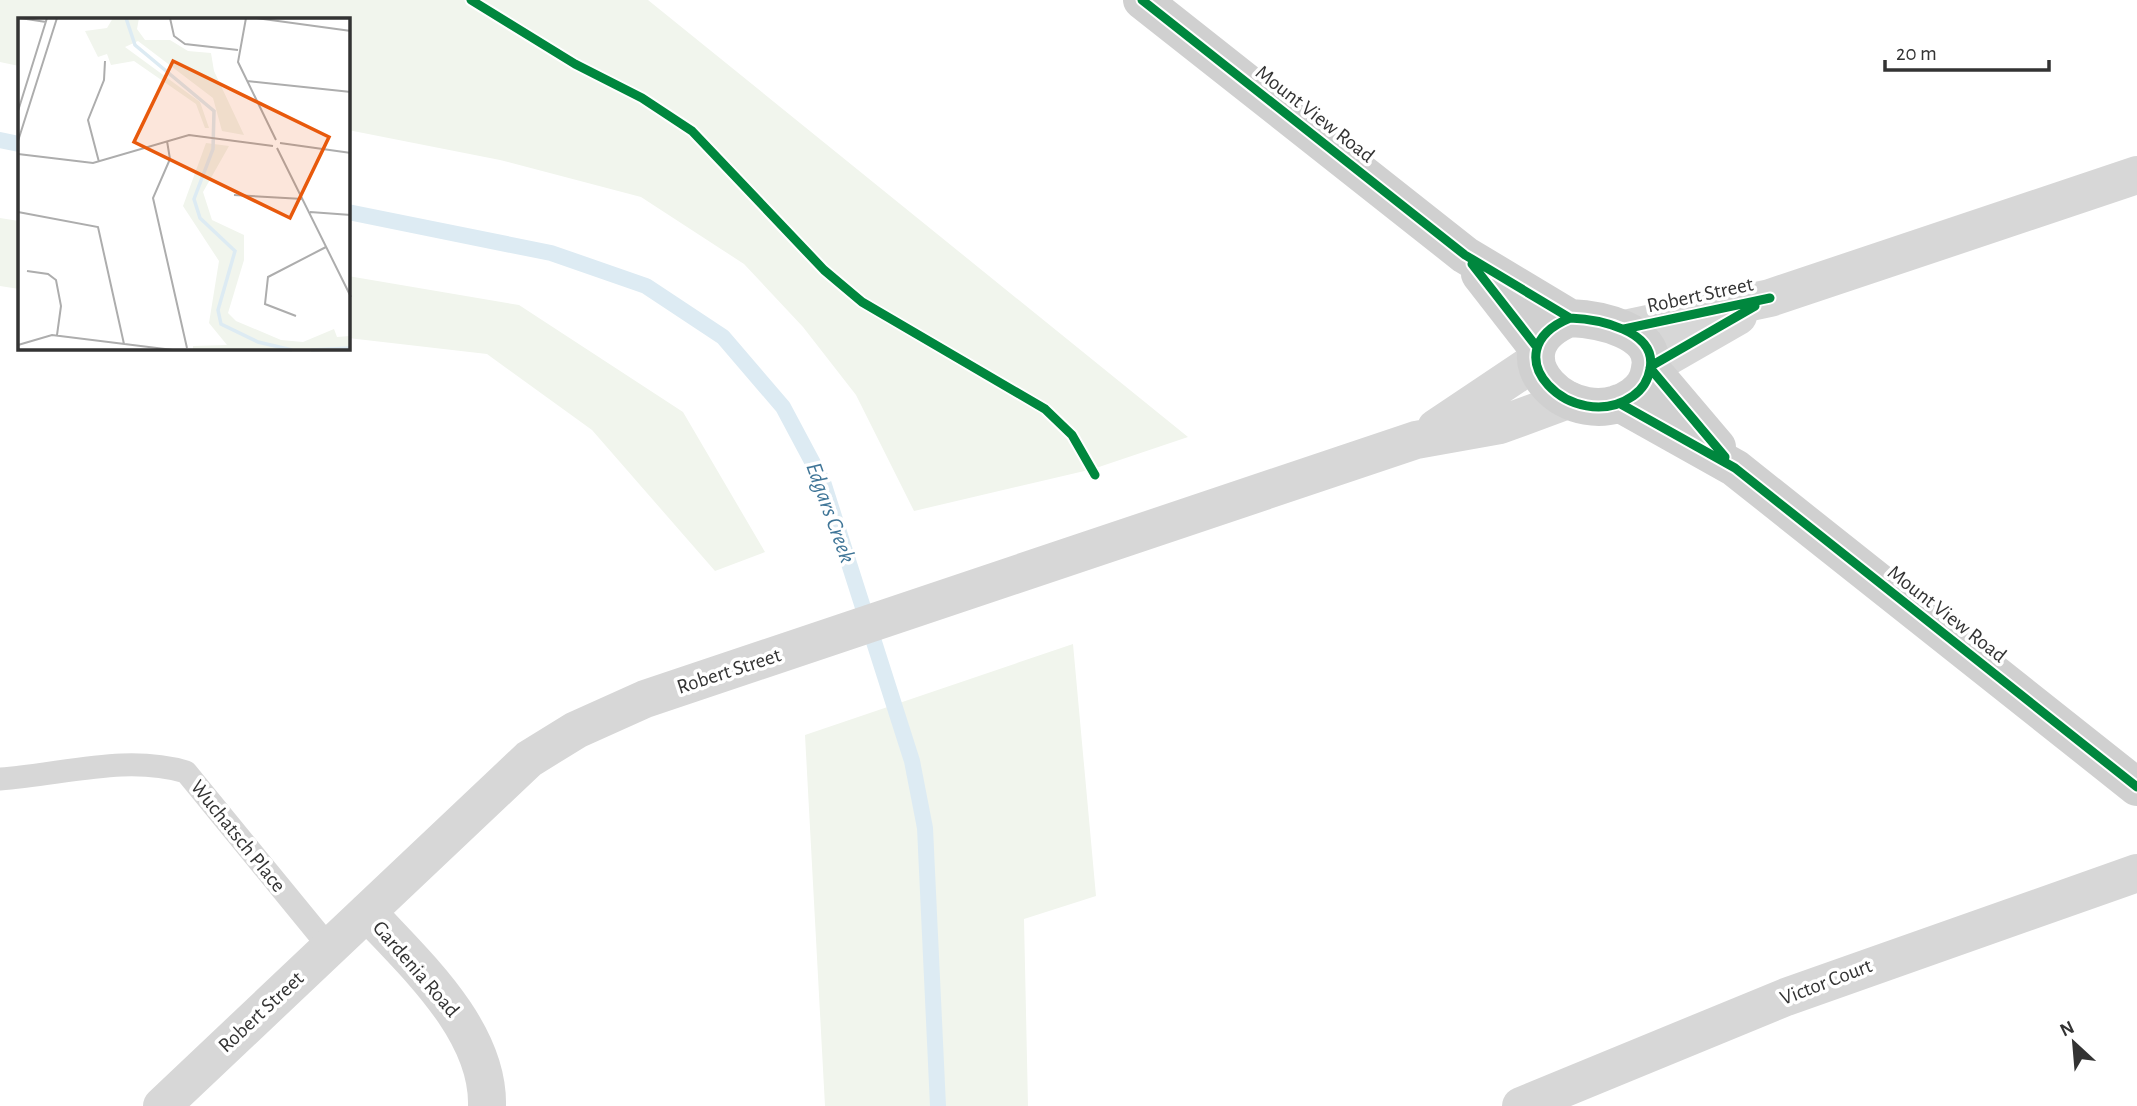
<svg xmlns="http://www.w3.org/2000/svg" width="2137" height="1106" font-family="'Alegreya Sans',sans-serif">
<rect width="100%" height="100%" fill="#fff"/>
<path fill="#f1f5ed" d="M0,0H648L1188,437L1093,469L914,511L856,395L803,327L744,264L641,197L500,160L348,130V19H19V66L0,62Z
M0,218L19,221V289L0,286Z
M348,276L519,305L683,412L765,552L715,571L592,430L487,354L348,338Z
M1073,644L1096,896L1024,919L1028,1106H825L805,735Z"/>
<g fill="none" stroke-linecap="round" stroke-linejoin="round">
<path stroke="#ddebf3" stroke-width="16" d="M0,140L19,144
M348,212L551,253L646,286L723,337L783,407L823,482L912,761L925,828L938,1106"/>
<path stroke="#d7d7d7" stroke-width="23" d="M0,779C62,775 125,754 186,772L330,948"/>
<path stroke="#d7d7d7" stroke-width="38" d="M1624,329L1770,298L2137,175
M1651,366L1738,316
M1436,428L1536,361
M367,912C414,963 489,1030 487,1106
M162,1106L529,759L576,730L645,699L1416,440L1500,425L1568,400
M1521,1106L1786,997L2137,873"/>
<path stroke="#d0d0d0" stroke-width="38" d="M1142,0L1465,255L1570,318
M1480,274L1536,346
M1570,318C1597,319 1658,330 1650,369C1648,381 1643,389 1633,396C1574,437 1487,352 1570,318Z
M1650,368L1717,447
M1619,403L1735,468L2137,787"/>
<g stroke="#fff" stroke-width="13">
<path id="cycleway" d="M471,0L575,64L642,98L692,131L824,270L862,302L1045,409L1072,435L1095,475
M1142,0L1465,255L1570,318
M1472,264L1536,346
M1570,318C1597,319 1658,330 1650,369C1648,381 1643,389 1633,396C1574,437 1487,352 1570,318Z
M1624,329L1770,298
M1651,366L1755,306
M1650,368L1725,457
M1619,403L1735,468L2137,787"/>
</g>
<use href="#cycleway" stroke="#00873e" stroke-width="9"/>
</g>
<g text-anchor="middle" dominant-baseline="central" stroke-width="7" stroke-linejoin="round" paint-order="stroke">
<g font-size="21" fill="#333" stroke="#fff">
<text transform="translate(1315 114) rotate(38)">Mount View Road</text>
<text transform="translate(1700 295) rotate(-12)">Robert Street</text>
<text transform="translate(1947 614) rotate(38)">Mount View Road</text>
<text transform="translate(729 671) rotate(-18)">Robert Street</text>
<text transform="translate(238 836) rotate(51)">Wuchatsch Place</text>
<text transform="translate(416 969) rotate(49)">Gardenia Road</text>
<text transform="translate(1826 982) rotate(-21)">Victor Court</text>
<text transform="translate(261 1012) rotate(-43)">Robert Street</text>
</g>
<g font-size="23" font-style="italic" fill="#3f7597" stroke="#fff">
<text transform="translate(830 513) rotate(70)">Edgars Creek</text>
</g>
</g>
<g transform="translate(18 18)">
<rect width="332" height="332" fill="#fff"/>
<path d="M95,0H121L119,11L127,22H152L170,33L193,35L196,53L226,117L204,113L195,80L120,23L107,29L182,84L191,110H187L178,86L116,43L93,47L89,36L80,39L67,13L89,10ZM188,125L211,128L185,174L194,202L226,217V242L210,295L218,303L263,322L285,324L316,311L319,319L332,318V332H175V328L209,327L191,305L201,243L165,188Z" fill="#f1f5ed"/>
<path fill="none" stroke="#ddebf3" stroke-width="3.5" d="M108,0L117,27L196,93L195,131L176,181L182,200L217,233L200,292L203,306L240,324L274,332M293,332L333,330"/>
<path fill="none" stroke="#adadad" stroke-width="2" d="M2,0L28,4M152,0L156,18L167,26L220,32M228,0L220,44L258,122M238,0L333,13M229,63L333,74M0,93L29,0M0,123L39,0M149,123L152,141L135,180L169,330M262,125L333,135M259,130L333,279M0,136L75,145L171,117L255,128M81,144L70,102L86,62L87,43M216,177L285,181M0,194L80,209L106,326M292,194L333,197M9,253L30,256L38,262L43,288L39,317M278,298L247,286L250,259L308,229M0,327L34,317L155,332"/>
<path fill="#e8590c" fill-opacity="0.15" stroke="#e8590c" stroke-width="3.5" d="M155,43L311,119L272,200L116,124Z"/>
<rect width="332" height="332" fill="none" stroke="#333" stroke-width="3.5"/>
</g>
<g transform="translate(2074 1043) rotate(334)" stroke="#ffffff" stroke-width="5" paint-order="stroke">
<path d="M0-5L12 26L0 18L-12 26Z" fill="#333333"/>
<text y="-10" font-size="19" font-weight="bold" text-anchor="middle" fill="#333333">N</text>
</g>
<path d="M1885 60v10h164v-10" fill="none" stroke="#333333" stroke-width="3.5"/>
<text x="1896" y="60" font-size="21" fill="#333333" stroke="#ffffff" stroke-width="5" paint-order="stroke">20 m</text>
</svg>
